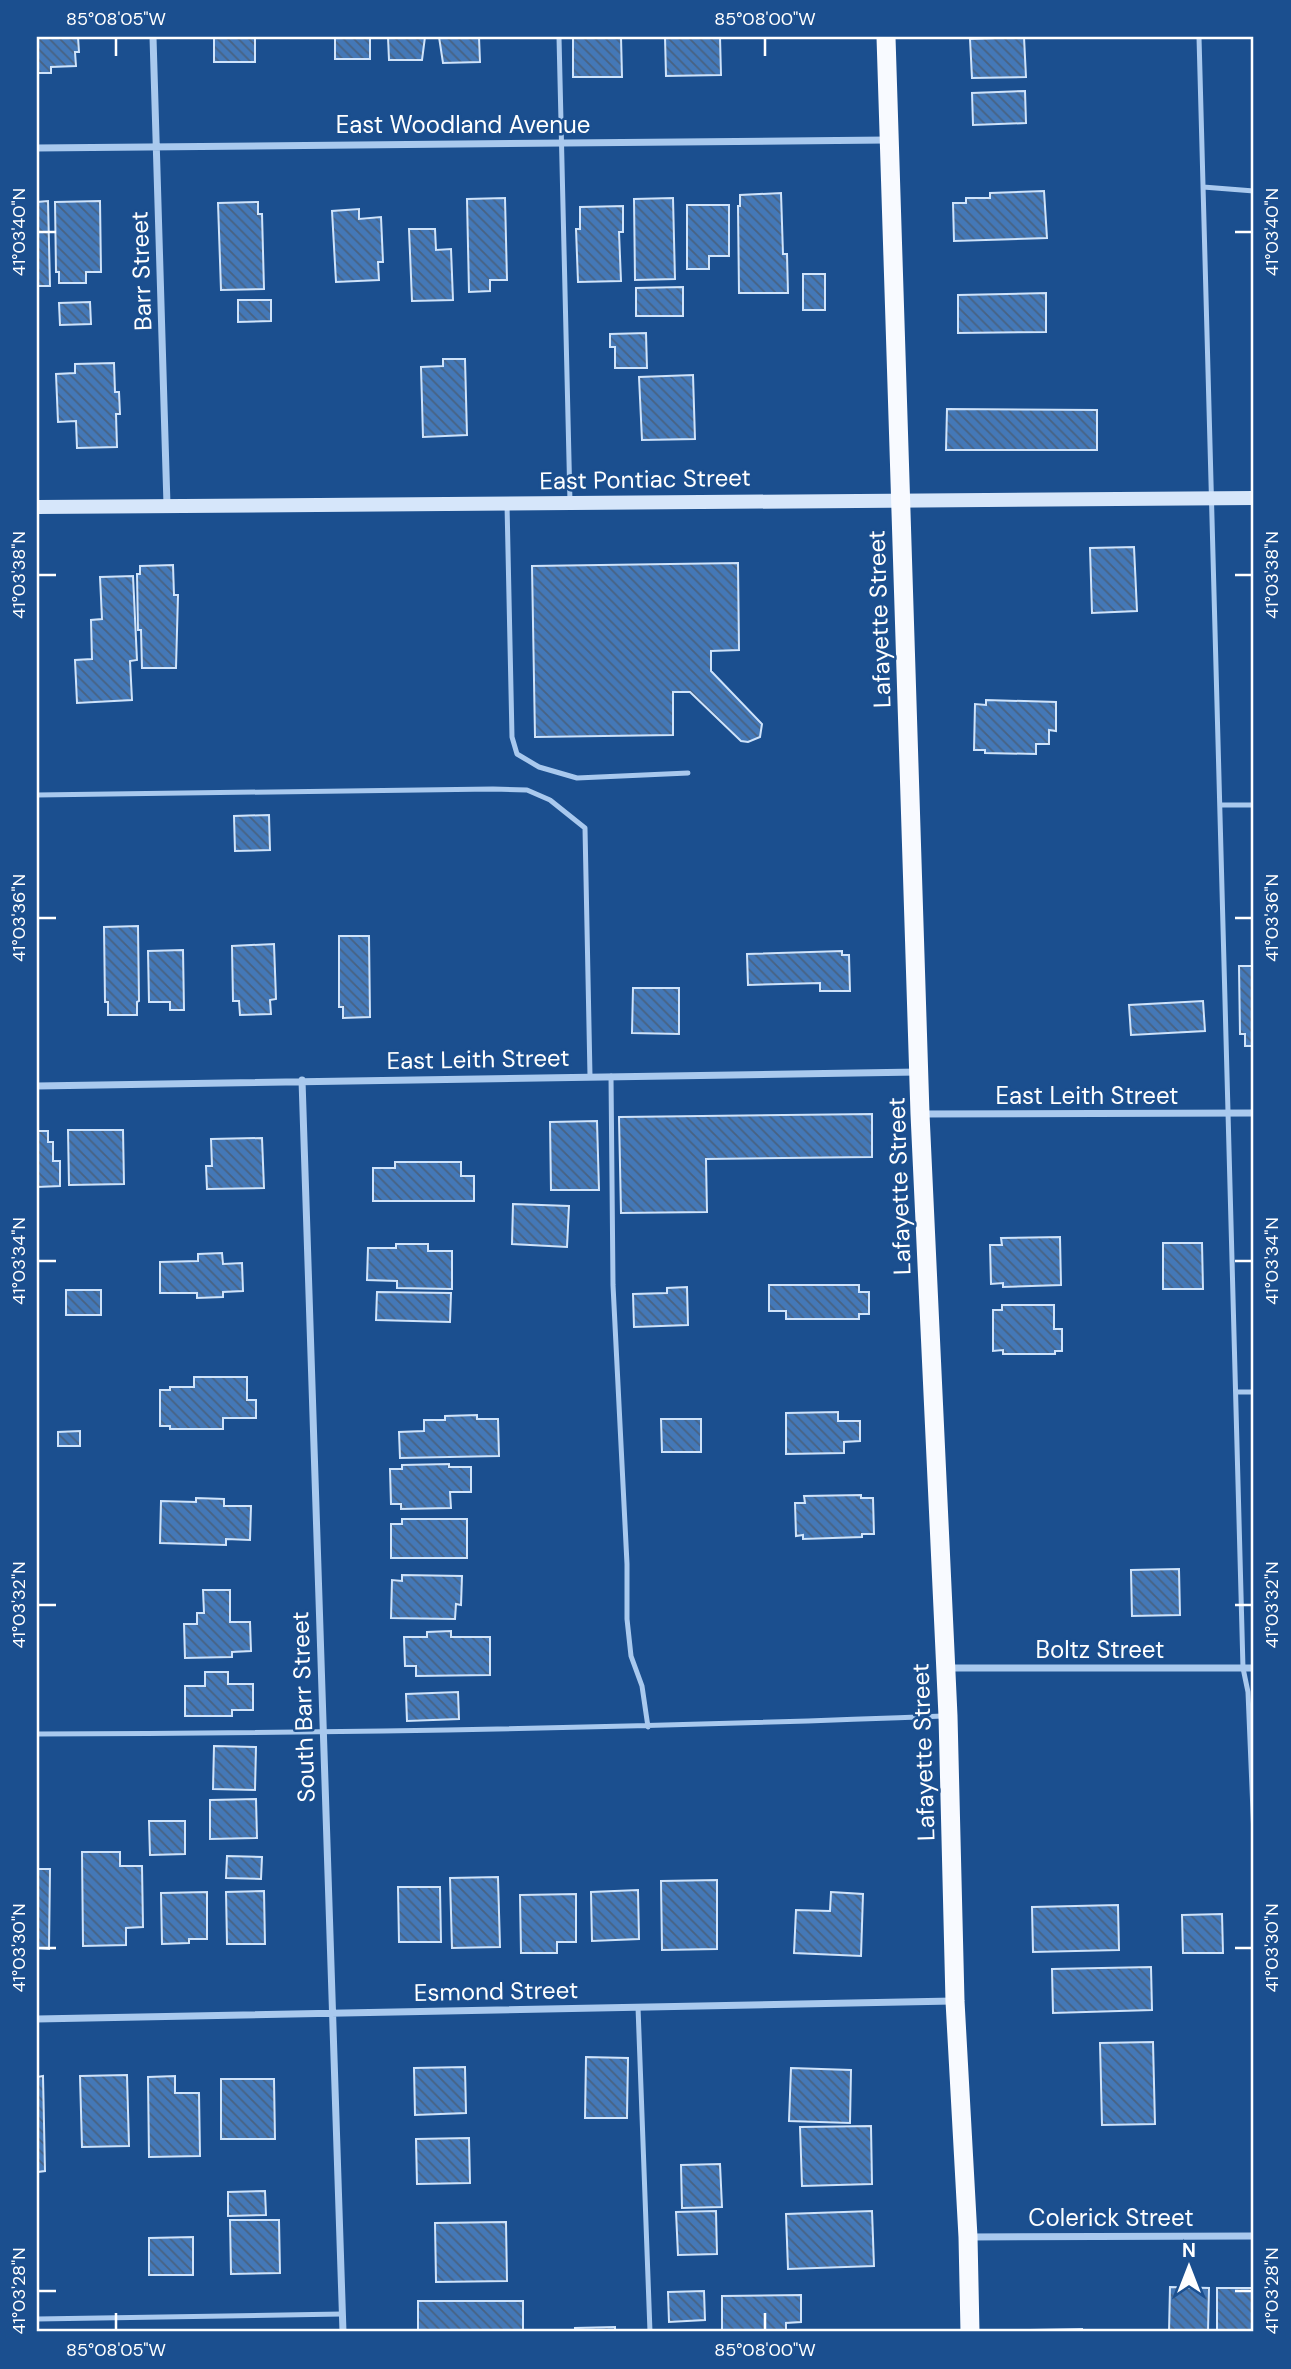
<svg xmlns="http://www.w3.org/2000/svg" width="1291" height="2369" font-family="'DM Sans',sans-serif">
<defs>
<pattern id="building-back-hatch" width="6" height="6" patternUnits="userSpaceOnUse" patternTransform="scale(1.75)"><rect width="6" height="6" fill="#4478b7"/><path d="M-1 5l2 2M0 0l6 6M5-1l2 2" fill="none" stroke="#486282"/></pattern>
</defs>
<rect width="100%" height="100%" fill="#1b4f8f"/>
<path fill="url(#building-back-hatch)" stroke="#cfe3fa" stroke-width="2" d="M37,37H78L79,52H75L76,66L51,67V73H37Z
M214,37H255V62H214Z
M335,37H370V59H335Z
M388,37H425L422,60H389Z
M439,37H479L480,62L443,63Z
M573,37H621L622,77H573Z
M665,37H720L721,75L666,76Z
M1024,37L1026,77L972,78L970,39Z
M1025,91L1026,123L973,125L972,93Z
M1044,191L1047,238L954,241L953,203H966V198H990V193Z
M781,193L783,254H787L788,293H739L738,206H740V195Z
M505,198L507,280H490V291L469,292L467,199Z
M673,198L675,279L635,280L634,199Z
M48,201L50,286H37V202Z
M100,201L101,272H86V283H59V272H56L55,202Z
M258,202V214H262L264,289L221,290L218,203Z
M687,205H729V256H709V269H687Z
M623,206V232H619L621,281L578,282L576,229H580V207Z
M359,209V219L381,217L383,262H378L379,280L336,282L332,211Z
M409,229H435L436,250L451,249L453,300L412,301Z
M803,274H825V310H803Z
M683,287V316H636V288Z
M1046,293V332L958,333V295Z
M238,300H271V321L238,322Z
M90,302L91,324L60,325L59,303Z
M646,333L647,368H615V347H610V334Z
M443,359H465L467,435L423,437L421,367L443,366Z
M114,363L115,392H119L120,414H116L117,447L77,448L76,421L58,422L56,374L75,373V364Z
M693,375L695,439L642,440L639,377Z
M947,409L1097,410V450H946Z
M1134,547L1137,611L1092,613L1090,548Z
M738,563L739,650L711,651V671L762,724L760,737L748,742L741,741L690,692H673V735L535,737L532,566Z
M173,565L174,595H178L176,668H142L141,630H138L137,574H140V566Z
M133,576L137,660L130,661L132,700L77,703L75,660L92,659L91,620L102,619L100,577Z
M986,700L1056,702V731L1049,730V744H1036V754L985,753V750H974L975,704L986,705Z
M269,815L270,850L235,851L234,816Z
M138,926L139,1001L137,1002V1015H108V1002H105L104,927Z
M339,936H369L370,1017L343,1018V1007H339Z
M274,944L276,999L270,1000L271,1014L240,1015L239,1001H233L232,946Z
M183,950L184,1010H170V1002H149L148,951Z
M842,951V955H849L850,991H820V983L748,985L747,954Z
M1239,966H1254V1046H1245V1034H1240Z
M633,988H679V1034L632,1033Z
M1203,1001L1205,1031L1131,1035L1129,1005Z
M872,1114V1157L706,1159L707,1212L621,1213L619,1117Z
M597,1121L599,1190H551L550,1122Z
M68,1130H123L124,1184L69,1185Z
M37,1131H48V1142H53V1161H60V1186L37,1187Z
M262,1138L264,1188L207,1189L206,1166H212L211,1139Z
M395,1162H461V1176H474V1201H373V1168H395Z
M513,1204L569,1206L567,1247L512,1244Z
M1060,1237L1061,1285L1003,1287V1283L991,1284L990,1245H1002L1001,1238Z
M1163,1243H1202L1203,1289H1163Z
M396,1244H428V1251H452V1289L397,1288V1281L367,1280L368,1248H396Z
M222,1253L223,1264L242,1263L243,1291L223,1292V1297L197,1298V1293H160V1262L198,1261V1254Z
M769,1285H859V1292H869V1314H859V1319H786V1311H769Z
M687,1287L688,1325L634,1327L633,1294L667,1293V1288Z
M66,1290H101V1315H66Z
M377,1292L451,1293L450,1322L376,1320Z
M1002,1305H1054V1329H1062V1351H1055V1354H1003V1350L993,1351V1310H1002Z
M194,1377H247V1400H256V1418H223V1429H170V1426H160V1390H170V1387H194Z
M838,1412V1421H860V1441L844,1442V1453L786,1454V1413Z
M477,1415V1419H498L499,1456L400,1458L399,1432L424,1431V1420H445V1416Z
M661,1419H701V1452H662Z
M80,1431V1446H58V1432Z
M449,1464V1467H471V1492H450L451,1508L401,1509V1504H391L390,1469H402V1465Z
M861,1495V1498H873L874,1534H862V1537L803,1539V1535L796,1536L795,1503H805L804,1496Z
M196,1498L224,1499V1506H251L250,1540L226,1539V1545L160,1543L161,1501L196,1502Z
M402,1519H467V1558H391V1524H402Z
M1179,1569L1180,1615L1132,1616L1131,1570Z
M402,1575L462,1576L461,1605L456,1604L455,1619L391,1618L392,1580L402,1581Z
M203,1590H230V1622H250L251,1651L232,1652V1657L185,1658L184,1624H197V1613H204Z
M451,1631V1637H490V1675L416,1676V1666H405L404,1637H427V1632Z
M205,1672H228V1684H253V1710H232V1716H185V1686H205Z
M458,1692L459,1719L407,1721L406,1694Z
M214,1746L256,1747L255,1790L213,1789Z
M256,1799L257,1838L210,1839V1800Z
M149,1821H185V1854L150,1855Z
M82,1852H120V1866H142L143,1927L126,1928V1945L83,1946Z
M227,1856L262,1857L261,1879L226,1878Z
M37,1869H50L49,1949L37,1948Z
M498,1877L500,1947L452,1948L450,1878Z
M717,1880V1949L662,1950L661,1881Z
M398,1887H440L441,1942H399Z
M638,1890L639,1939L592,1941L591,1892Z
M264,1891L265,1944H227L226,1892Z
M207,1892V1939H189V1943L162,1944L161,1893Z
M831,1892L863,1894L861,1956L794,1953L796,1910L830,1911Z
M576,1894V1942H557V1953H521L520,1895Z
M1118,1905L1119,1950L1033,1952L1032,1907Z
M1222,1914L1223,1953H1183L1182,1915Z
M1151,1967L1152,2010L1053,2013L1052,1969Z
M1153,2042L1155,2124L1102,2125L1100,2043Z
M586,2057L628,2058L627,2118H585Z
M465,2067L466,2113L415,2115L414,2068Z
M791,2068L851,2070L850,2123L789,2121Z
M127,2075L129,2146L82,2147L80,2076Z
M43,2076L45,2171L37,2172V2077Z
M175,2076V2093H199L200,2156L149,2157L148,2077Z
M221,2079H274L275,2139H221Z
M871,2126L872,2184L802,2186L800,2127Z
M469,2138L470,2183L417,2184L416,2139Z
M720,2164L722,2207L682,2208L681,2165Z
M265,2191L266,2215L228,2216V2192Z
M716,2211L717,2254L678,2255L676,2212Z
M872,2211L874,2266L788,2269L786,2214Z
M230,2220H279L280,2273L231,2274Z
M506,2222L507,2281L436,2282L435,2223Z
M193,2237V2275H149V2238Z
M1170,2287L1209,2288L1208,2332H1169Z
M1217,2288H1254V2332H1217Z
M704,2291L705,2320L669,2322L668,2292Z
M801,2295V2322L786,2323V2332H722V2296Z
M418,2301H523V2332H418Z
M615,2327V2332H575V2328Z
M1082,2329V2332H1031V2330Z"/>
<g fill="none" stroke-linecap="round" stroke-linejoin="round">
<path stroke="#a9c9ee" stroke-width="5" d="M559,37L570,502
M1199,37L1243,1668L1248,1692L1254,1836
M1203,187L1254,191
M507,504L512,737L517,754L539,767L577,778L688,773
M37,795L493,789L527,790L550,800L585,828L590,1076
M1220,805H1254
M611,1076L613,1285L627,1564V1619L631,1656L642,1686L648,1727
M1236,1392H1254
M37,1734C339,1733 641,1728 943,1716
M638,2007L650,2332
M37,2319L342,2314"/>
<path stroke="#a9c9ee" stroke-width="7" d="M153,37L167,505
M37,148L887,140
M302,1080L343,2332
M37,1086L918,1072
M921,1114L1254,1113
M947,1668H1254
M37,2019L953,2001
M968,2237L1254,2236"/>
<path stroke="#d6e6fa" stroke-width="14" d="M37,507L1254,498"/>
<path stroke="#f8faff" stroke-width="19" d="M886,37L920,1114L948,1716L955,2001L968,2237L970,2332"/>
</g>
<path fill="none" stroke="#fff" stroke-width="2.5" d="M116,38V56M765,38V56M38,232H56M1235,232H1252M38,575H56M1235,575H1252M38,918H56M1235,918H1252M38,1261H56M1235,1261H1252M38,1605H56M1235,1605H1252M38,1948H56M1235,1948H1252M38,2291H56M1235,2291H1252M116,2313V2330M765,2313V2330"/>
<g text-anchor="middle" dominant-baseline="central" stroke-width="5" stroke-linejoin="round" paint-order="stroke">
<g font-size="24" fill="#fff" stroke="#1b4f8f">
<text x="463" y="124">East Woodland Avenue</text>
<text transform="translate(141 271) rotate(-92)">Barr Street</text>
<text transform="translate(645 479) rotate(-1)">East Pontiac Street</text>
<text transform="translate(879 619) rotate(-92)">Lafayette Street</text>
<text transform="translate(478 1059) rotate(-1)">East Leith Street</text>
<text x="1087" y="1095">East Leith Street</text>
<text transform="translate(899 1186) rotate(-92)">Lafayette Street</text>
<text x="1100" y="1649">Boltz Street</text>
<text transform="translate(303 1707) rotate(-92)">South Barr Street</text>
<text transform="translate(923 1752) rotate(-92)">Lafayette Street</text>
<text transform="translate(496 1991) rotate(-1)">Esmond Street</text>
<text x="1111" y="2217">Colerick Street</text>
</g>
</g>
<rect width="1291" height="2369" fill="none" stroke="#1b4f8f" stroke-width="77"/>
<g transform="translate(1189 2267)" stroke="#1b4f8f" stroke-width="5" paint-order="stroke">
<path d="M0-5L12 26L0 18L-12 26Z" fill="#ffffff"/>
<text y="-10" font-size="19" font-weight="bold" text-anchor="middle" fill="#ffffff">N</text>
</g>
<rect x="38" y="38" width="1214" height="2292" fill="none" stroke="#fff" stroke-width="2.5"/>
<g font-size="18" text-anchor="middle" fill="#fff">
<text x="116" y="25">85°08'05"W</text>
<text x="765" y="25">85°08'00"W</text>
<text transform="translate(19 232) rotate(-90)" y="6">41°03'40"N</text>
<text transform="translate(1272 232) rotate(-90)" y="6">41°03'40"N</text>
<text transform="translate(19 575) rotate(-90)" y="6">41°03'38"N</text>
<text transform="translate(1272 575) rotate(-90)" y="6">41°03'38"N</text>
<text transform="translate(19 918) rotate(-90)" y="6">41°03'36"N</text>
<text transform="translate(1272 918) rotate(-90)" y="6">41°03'36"N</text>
<text transform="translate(19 1261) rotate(-90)" y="6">41°03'34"N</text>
<text transform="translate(1272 1261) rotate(-90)" y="6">41°03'34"N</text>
<text transform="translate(19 1605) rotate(-90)" y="6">41°03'32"N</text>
<text transform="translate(1272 1605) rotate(-90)" y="6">41°03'32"N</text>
<text transform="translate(19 1948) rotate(-90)" y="6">41°03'30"N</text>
<text transform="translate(1272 1948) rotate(-90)" y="6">41°03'30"N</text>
<text transform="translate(19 2291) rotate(-90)" y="6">41°03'28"N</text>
<text transform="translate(1272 2291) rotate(-90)" y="6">41°03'28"N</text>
<text x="116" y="2356">85°08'05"W</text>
<text x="765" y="2356">85°08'00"W</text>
</g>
</svg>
